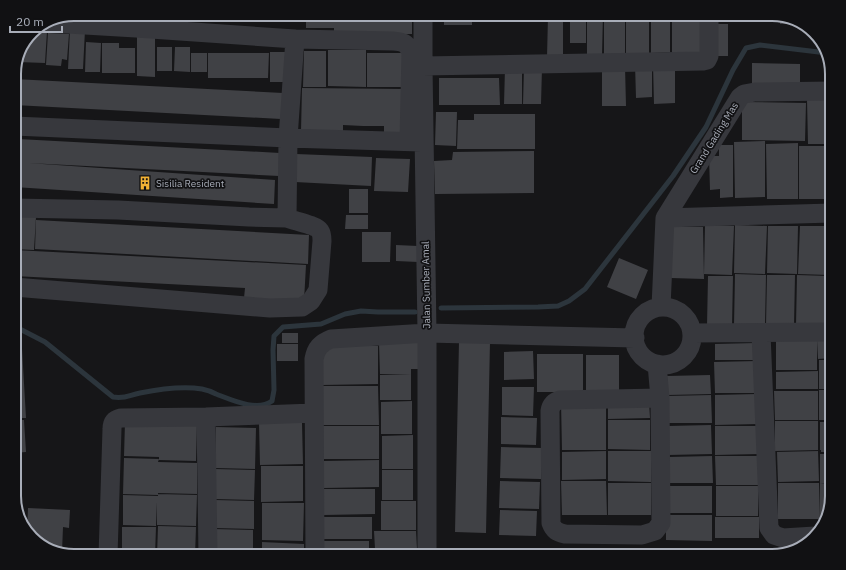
<svg xmlns="http://www.w3.org/2000/svg" width="846" height="570" font-family="'IBM Plex Sans',sans-serif">
<rect width="100%" height="100%" fill="#161618"/>
<g fill="none" stroke-linecap="round" stroke-linejoin="round">
<path stroke="#2c353c" stroke-width="5" d="M441,308L538,307L558,306L569,301L585,289L673,176L706,127L733,70L746,48L760,45L827,53
M14,326L45,342L113,397C126,399 129,395 140,393C160,389 182,386 202,389C207,390 212,392 216,394C232,400 257,412 272,401L274,390L273,350L274,336L283,327L321,324L345,314L361,311L378,312H415"/>
</g>
<path fill="#404145" d="M231,14H269V18L231,15Z
M306,14H412V34H334V28H306Z
M444,14H472V25H444Z
M570,14H586V43H570Z
M587,14H603L602,55H587Z
M604,14H625V56H604Z
M626,14H649V53L626,54Z
M651,14H670V52L651,53Z
M709,14H728V21H709Z
M672,15H704L705,54H672Z
M548,16H563V57H547Z
M780,16L802,23V24H780Z
M712,24H728V56H713Z
M42,27L41,31H47L45,63L18,62L29,37H34V30Z
M70,29L85,30L83,69H68Z
M48,33L69,34L67,60L62,59L61,66L46,65Z
M155,33V77L137,76V34Z
M86,42L101,43L100,72H85Z
M102,43H119V48H135V73H102Z
M157,47H172V71H157Z
M175,47H190V72L174,71Z
M328,50H366V87L328,86Z
M304,51H326V87H303Z
M270,52H287V82H270Z
M191,53H207V72H191Z
M208,53H269L268,78H208Z
M367,53H402V87H367Z
M675,63V103L654,104L653,64Z
M752,63L800,64V87L752,86Z
M635,64H652V97L636,98Z
M602,66H625L626,106H602Z
M505,68L522,69V104H504Z
M524,68H542L541,104H523Z
M439,78H499L500,105H439Z
M14,79L283,93L281,119L14,105Z
M302,88L404,89L403,133H384V126H363L343,125V132L301,131Z
M807,100H832V144H808Z
M742,102L806,103L805,141L742,140Z
M436,112H457L456,146L435,145Z
M474,114H535V149H457L458,120H474Z
M18,139L280,153L279,176L28,163L275,180L274,204L14,187V162L17,163Z
M765,141V197L735,198L734,142Z
M798,143V199H767L766,144Z
M719,145H733V197L720,198V189L710,190L709,156H719Z
M799,146H826V199H799Z
M827,146H832V199H828Z
M534,151V193L435,194L434,161L452,160L453,152Z
M296,154L372,157L371,186L295,182Z
M376,158L410,159L408,192L374,191Z
M349,189H368V213H349Z
M346,215H368V229H345Z
M14,216L36,217L34,250L14,249Z
M36,220L309,235L308,264L35,249Z
M705,225L734,226L732,275L704,274Z
M735,225L767,226L765,274L734,273Z
M768,226H798L797,274L767,273Z
M800,226H830L829,275L798,274Z
M671,227H703L704,279L671,278Z
M362,232H391L390,262H362Z
M396,245L418,246V262L396,261Z
M831,247H832V274H830Z
M14,250L306,265L304,301L244,298L245,288L14,276Z
M619,258L648,270L636,299L607,287Z
M735,274L766,275L765,325H734Z
M767,275H795L794,326L766,325Z
M797,275L829,276L828,326L796,325Z
M708,276H733L732,327L707,326Z
M830,276H832V326H829Z
M14,331H21L26,418H14Z
M282,333H298V343H282Z
M817,340H832V358L818,359Z
M459,341L490,342L486,533L455,532Z
M776,341H817V370H776Z
M379,343H419V369H411V374H380Z
M756,343L757,360H715V344Z
M277,344H298V361H277Z
M322,346H378V384L322,385Z
M533,351L534,379L504,380V352Z
M537,354H583V392H537Z
M586,355H619V395H586Z
M819,360H832V389H819Z
M757,361L758,393H715L714,362Z
M818,371V389H776V372Z
M411,374V400H380V375Z
M710,375L711,394L668,395L667,376Z
M322,386H378L379,425H323Z
M502,387H534L533,416L502,415Z
M819,390H832V420H819Z
M774,391H818V420H775Z
M757,394L758,424L715,425V395Z
M711,395L712,423H668L667,396Z
M412,401V434H381V402Z
M561,402H606V450H562Z
M608,402H649L650,418L608,419Z
M501,417L537,418L536,445L501,444Z
M14,420H24L26,452L14,453Z
M608,420H650V450L608,449Z
M775,421H818V450L775,451Z
M125,422L197,423L196,461L159,460V457L124,456Z
M820,422H832V452H821V450H820Z
M259,423H302L303,464L260,465Z
M711,425L712,454L668,455V426Z
M323,426H379V459H323Z
M715,426H758V454L715,455Z
M216,427L256,428L255,469L215,468Z
M413,435V469H382V436Z
M501,447L542,448L541,479L500,478Z
M606,451V479L562,480V452Z
M608,451H651V482L608,481Z
M818,451L819,481L778,482L777,452Z
M820,454H832V483L820,484Z
M712,456L713,483H669L668,457Z
M715,456H758V485H716Z
M124,458L159,459L158,462L197,463V494L158,493V495L123,494Z
M379,460V487L324,488V461Z
M261,466H303V501L261,502Z
M215,469L255,470L254,500L215,499Z
M382,470H413V500H382Z
M500,481L540,482L539,509L499,508Z
M561,481H606L607,515H562Z
M608,483H651V515H608Z
M778,483H819L820,519H778Z
M820,484H832V496L826,518H820Z
M669,486H712V513H669Z
M716,486H758V516H716Z
M324,489H375V514L324,515Z
M158,494L197,495L196,526L157,525V502L156,526L123,525V495L158,496Z
M215,500L254,501V529L214,528Z
M381,501H416V530H381Z
M262,503H304L303,541L262,540Z
M28,508L70,510L69,528L63,527L62,552L40,546L27,532Z
M500,510L537,511L536,536L499,535Z
M666,515H712V541L666,540Z
M323,517H372V539H324Z
M715,517H759V538H715Z
M158,526L196,527L195,556H157Z
M122,527H156L155,556H122Z
M214,529L253,530V556H213Z
M374,531H416L417,549H375Z
M323,541H369V556H323Z
M262,542L304,544V556H262Z
M387,550H417V556H387Z"/>
<g fill="none" stroke-linecap="round" stroke-linejoin="round">
<path stroke="#37383d" stroke-width="19" d="M423,14V66L427,333V556
M51,23L136,28L295,39L393,41C403,42 406,42 411,52L409,141
M423,66L703,61L707,60L709,56V14
M14,126L288,138L421,142
M14,208L118,210L249,217L287,218L288,138L295,39
M665,218L832,213
M14,287L270,308L302,307L311,301L318,290L322,241C322,238 322,234 320,231C316,225 294,221 287,218
M661,307L665,218L740,97L744,94L755,92L832,91
M634 336a29 29 0 1 1 58 0a29 29 0 1 1-58 0Z
M692,333L832,332
M761,333L769,528L774,535L783,538L815,536
M657,364L660,398L661,523L655,531L642,535L565,534C557,532 554,531 551,523L550,411C551,405 553,402 560,400L660,398
M206,417L208,556
M108,556L112,429C112,422 114,420 121,418L206,417L313,413
M315,556L314,359C316,348 321,343 331,339L427,333L635,338"/>
</g>
<defs>
<g id="building-bare" transform="scale(1.08)"><path d="M-4-6H4V6H1V3H-1V6H-4ZM-2.5-4.3h1.7v1.8h-1.7ZM.8-4.3h1.7v1.8H.8ZM-2.5-1h1.7V.8h-1.7ZM.8-1h1.7V.8H.8Z" fill="#f2b134" stroke="#111113" stroke-width="2.5" paint-order="stroke"/></g>
</defs>
<g fill-rule="evenodd">
<use href="#building-bare" x="145" y="183"/>
</g>
<g text-anchor="middle" dominant-baseline="central" stroke-width="3.5" stroke-linejoin="round" paint-order="stroke">
<g font-size="10" fill="#a8adb8" stroke="#111113">
<text transform="translate(714 138) rotate(-58)">Grand Gading Mas</text>
<text transform="translate(426 285) rotate(-91)">Jalan Sumber Amal</text>
</g>
<g font-size="10" fill="#a8adb8" stroke="#111113" text-anchor="start">
<text x="156" y="183">Sisilia Resident</text>
</g>
</g>
<path d="M0 0H846V570H0ZM74 21H772A53 53 0 0 1 825 74V496A53 53 0 0 1 772 549H74A53 53 0 0 1 21 496V74A53 53 0 0 1 74 21Z" fill="#111113" fill-rule="evenodd"/>
<path fill="none" stroke="#a8adb8" stroke-width="2" d="M74 21H772A53 53 0 0 1 825 74V496A53 53 0 0 1 772 549H74A53 53 0 0 1 21 496V74A53 53 0 0 1 74 21Z"/>
<path d="M10 26v6h52v-6" fill="none" stroke="#a8adb8" stroke-width="2"/>
<text x="16" y="26" font-size="12" fill="#a8adb8" stroke="#111113" stroke-width="3" paint-order="stroke">20 m</text>
</svg>
